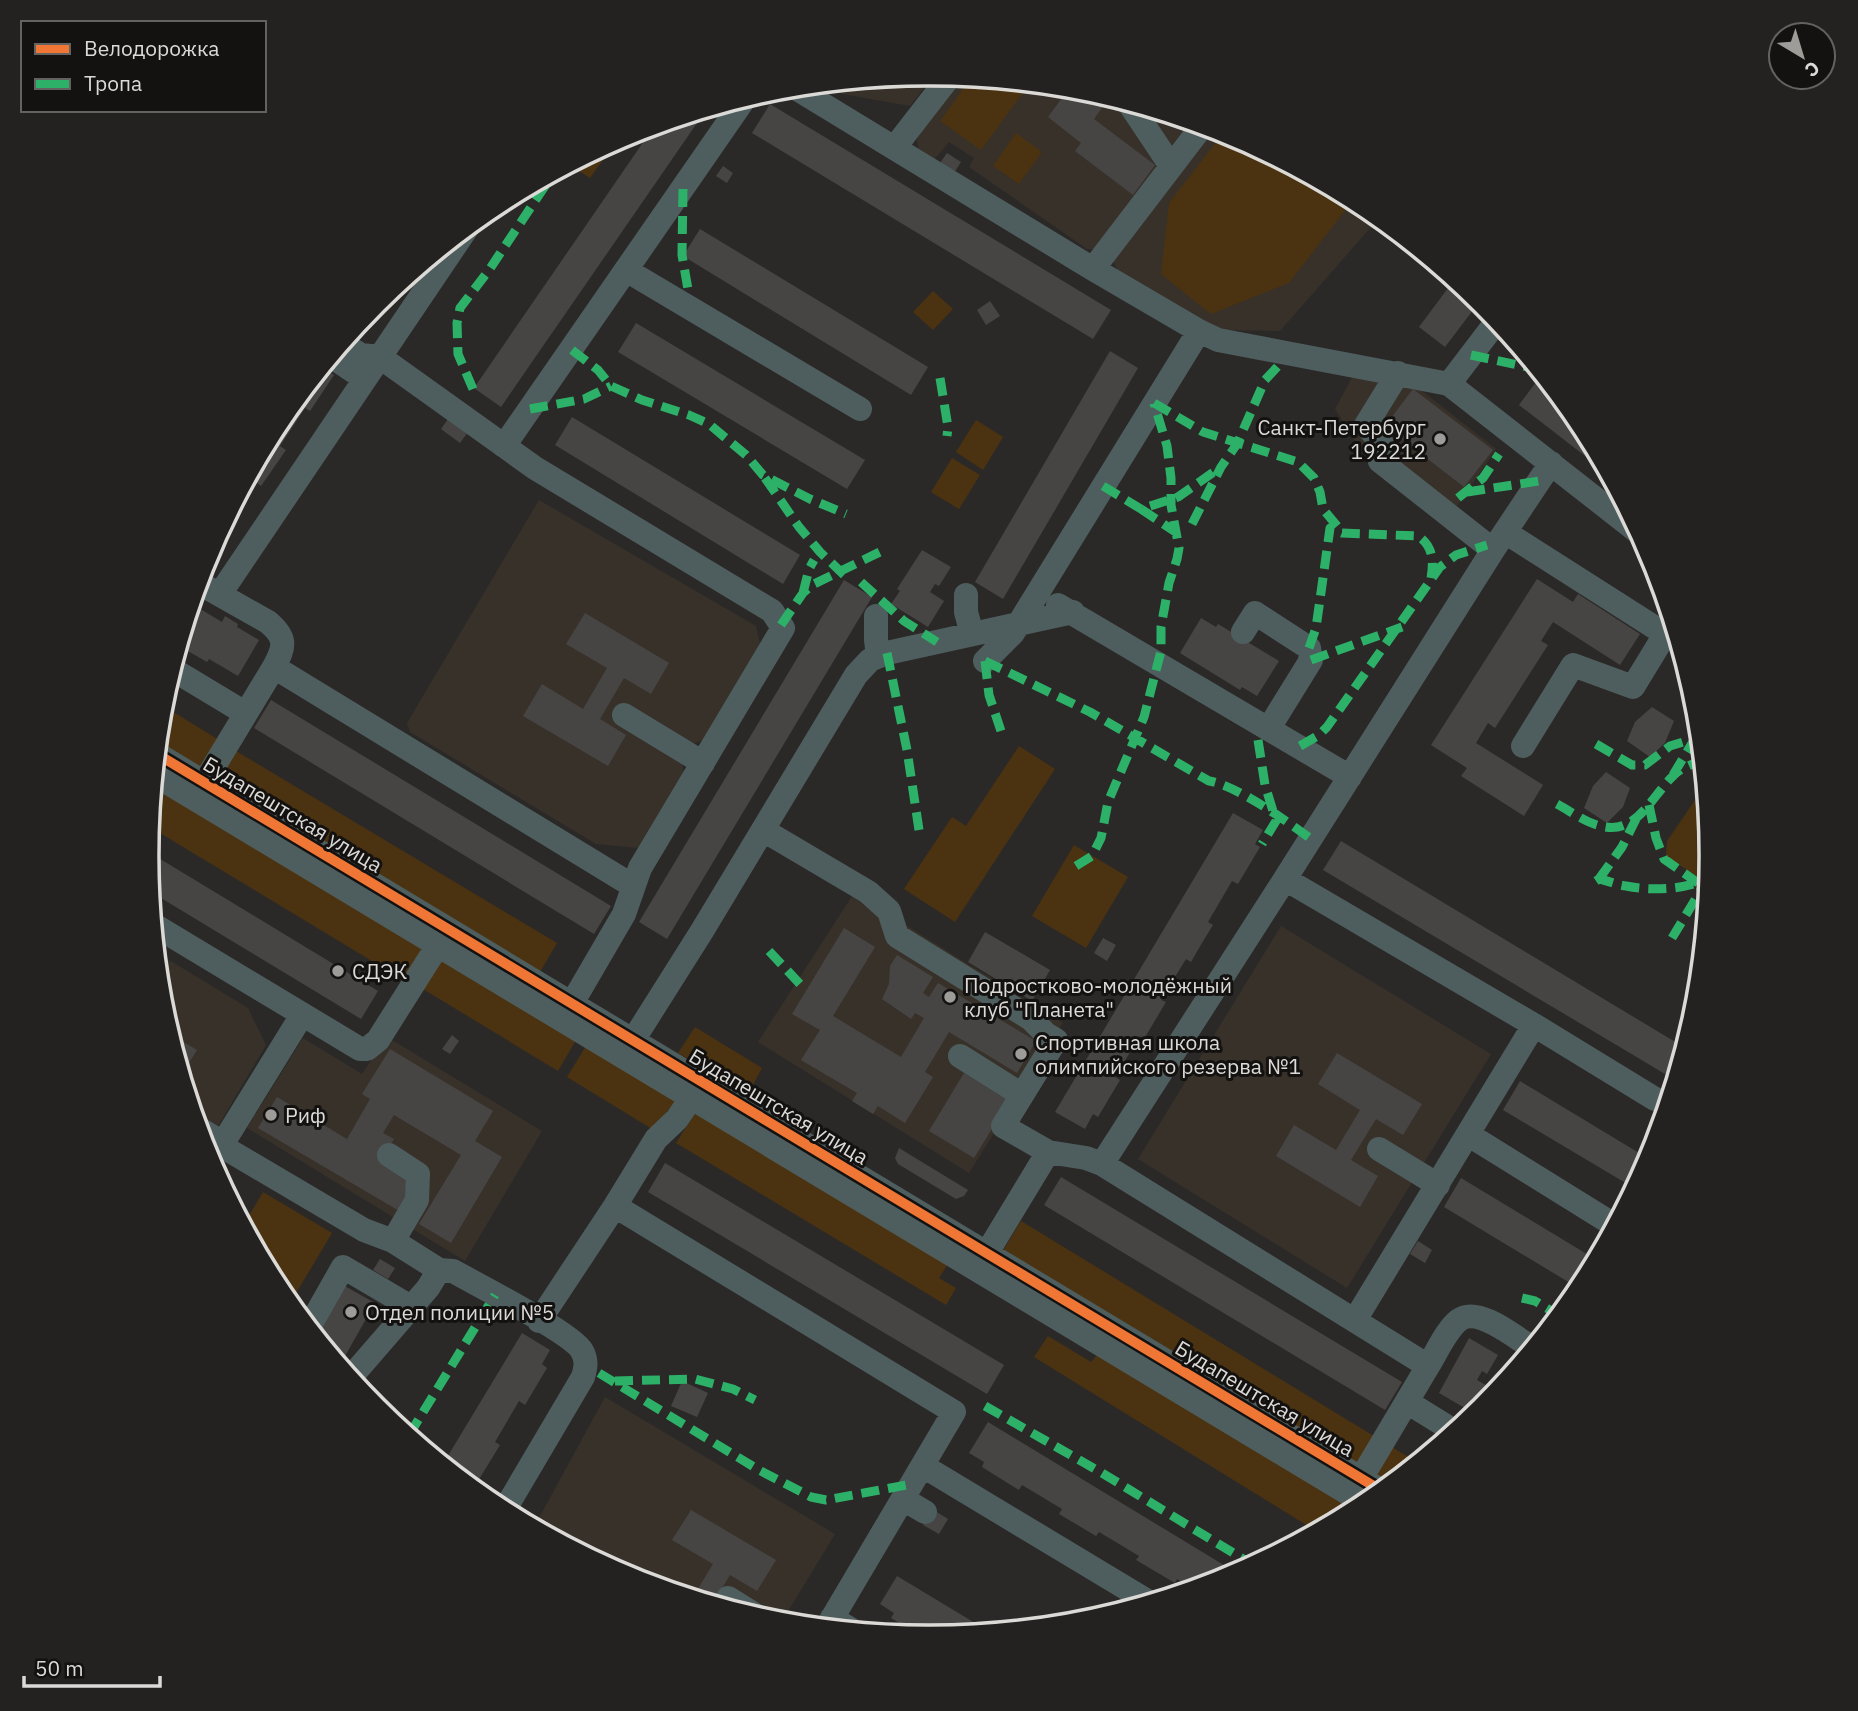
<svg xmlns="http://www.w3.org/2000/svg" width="1858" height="1711" font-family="'IBM Plex Sans',sans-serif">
<rect width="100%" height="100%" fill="#2b2927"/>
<path fill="#37312a" d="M929,74H935L910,106L842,94L826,84Z
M962,77L1082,89L1229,133L1364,206L1379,218L1280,331L1224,330L1201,322L1119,273L1111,257L1101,249H1087L969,167L974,158L949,142L933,161L919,152L917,140L920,131Z
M1355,372L1421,390L1496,449L1447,521L1365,457L1335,409Z
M539,500L756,626L760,644L705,740L690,744L681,760L684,772L638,848L596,844L410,732L407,723Z
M854,893L1063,1023L969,1173L758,1042Z
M1281,926L1491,1054L1347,1288L1138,1159Z
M156,952L248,1008L266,1045L205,1148L162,1008Z
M387,1037L542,1131L465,1261L247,1128L303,1038L362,1074Z
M605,1397L835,1534L781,1623L629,1578L534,1527Z"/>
<path fill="#4b3311" d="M971,78L1021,83L1027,87L981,150L940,121Z
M1224,132L1353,200L1289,283L1211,314L1161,274L1169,203Z
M1016,133L1042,152L1019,184L993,166Z
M617,140L590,178L570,165Z
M933,291L953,309L933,330L913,312Z
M976,420L1003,437L983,470L956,452Z
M952,458L980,475L959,509L931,492Z
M162,705L219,740L202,768L158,742Z
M1019,746L1055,769L955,922L904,889L952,817L966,826Z
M231,748L557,943L540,972L214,777Z
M154,785L425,949L405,981L150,827Z
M1704,787L1711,856L1709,874L1701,879L1666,856L1667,841Z
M1074,845L1128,877L1086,948L1032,916Z
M441,959L576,1040L558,1071L423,989Z
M695,1027L762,1068L748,1094L678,1053Z
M586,1046L676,1101L652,1129L567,1077Z
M696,1112L948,1264L939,1278L956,1288L946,1305L676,1143Z
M263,1192L332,1233L292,1300L279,1290L244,1224Z
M1021,1221L1377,1438L1361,1467L1003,1251Z
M1048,1336L1091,1362L1098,1354L1356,1509L1316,1531L1034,1357Z
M1390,1446L1417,1462L1390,1484L1373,1474Z"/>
<path fill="#474544" d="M1070,87L1082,89L1118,99L1113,106L1107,101L1094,119L1155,165L1133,195L1075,151L1081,143L1048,117Z
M770,104L1111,310L1093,339L752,133Z
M706,110L501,407L474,388L655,125Z
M947,153L961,162L954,173L940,163Z
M723,166L733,173L727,183L716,176Z
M700,229L928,367L911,395L683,256Z
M1454,280L1480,301L1445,347L1419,327Z
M382,298L385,301L360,337L355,334L329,372L334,375L310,411L305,408L280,446L286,450L261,486L256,482L230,520L235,524L210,561L206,558L207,556L279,421Z
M990,301L1000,316L986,325L977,310Z
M636,323L865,460L847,489L618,352Z
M1110,351L1138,368L1003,599L975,582Z
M1539,378L1552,388L1579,421L1607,473L1519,405Z
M1413,389L1493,450L1464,487L1385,426Z
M572,417L800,555L783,584L555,445Z
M448,419L468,432L460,443L441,429Z
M922,550L951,567L939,586L935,584L930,592L944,601L928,627L891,604L900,591L897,589Z
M1537,579L1573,602L1578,594L1640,634L1620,665L1553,622L1541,641L1548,645L1495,728L1488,723L1476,743L1543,785L1524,816L1461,776L1467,768L1431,745Z
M844,580L872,597L667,939L639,922Z
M192,604L222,622L225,616L238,624L237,627L259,640L238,676L209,659L207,662L179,646Z
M585,613L669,663L651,694L624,678L600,719L626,735L608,766L523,716L542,684L583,709L607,668L566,644Z
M1201,618L1216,627L1218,624L1279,661L1257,696L1242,687L1240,690L1180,653Z
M271,700L611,906L594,934L254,728Z
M1652,707L1674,721L1665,743L1650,757L1627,741L1635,722Z
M1606,772L1630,788L1623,807L1607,823L1584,808L1593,786Z
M1233,813L1263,830L1255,844L1260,847L1238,884L1232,881L1208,922L1213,925L1202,943L1191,962L1186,959L1161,1000L1166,1002L1144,1039L1140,1036L1115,1077L1120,1080L1098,1117L1093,1114L1085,1129L1055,1112Z
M1341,841L1682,1046L1665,1074L1323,870Z
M147,851L378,991L361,1019L151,892Z
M844,928L875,947L833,1016L901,1057L924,1018L915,1013L911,1019L882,999L889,984L890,966L897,955L933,977L923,993L929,997L938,983L1036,1041L1017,1073L949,1032L925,1072L933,1077L905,1123L878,1106L873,1114L852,1101L857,1093L801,1060L820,1030L792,1014Z
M985,932L1050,970L1032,1001L968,962Z
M1103,938L1116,945L1107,961L1094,953Z
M170,1034L197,1050L182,1074Z
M452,1035L459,1041L450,1054L442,1049Z
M390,1049L493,1111L475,1141L502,1157L451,1243L419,1224L461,1155L394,1115L383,1133L394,1139L381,1160L412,1178L405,1205L401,1212L258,1128L277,1097L347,1139L370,1099L362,1094Z
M1337,1053L1422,1104L1403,1135L1376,1119L1351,1160L1378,1176L1360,1207L1276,1156L1294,1125L1336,1150L1360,1110L1318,1084Z
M964,1073L1009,1101L974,1158L929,1131Z
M1520,1081L1649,1159L1634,1188L1503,1110Z
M899,1148L968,1190L964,1196L956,1199L898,1164L895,1158Z
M665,1163L1004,1365L987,1394L648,1192Z
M1061,1177L1402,1382L1385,1410L1044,1205Z
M1461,1178L1595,1259L1580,1289L1444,1207Z
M1418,1241L1432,1250L1425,1263L1410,1254Z
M380,1259L395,1268L388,1279L373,1270Z
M343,1285L375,1303L340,1365L315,1334Z
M522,1333L550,1350L542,1364L547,1368L525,1405L519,1401L495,1442L500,1445L478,1481L473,1478L469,1485L443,1464Z
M1469,1338L1498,1355L1487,1374L1482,1371L1477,1380L1491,1388L1475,1414L1439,1393Z
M682,1381L708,1393L697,1417L671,1406Z
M988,1422L1237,1573L1193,1589L1177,1579L1175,1583L1136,1560L1139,1556L1099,1532L1096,1536L1059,1514L1062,1509L1022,1485L1019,1490L982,1467L984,1462L969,1453Z
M932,1509L948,1519L939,1534L923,1525Z
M691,1510L776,1560L757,1591L730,1575L713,1603L693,1597L713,1564L672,1540Z
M897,1576L990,1632L923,1637L891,1618L894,1613L880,1604Z"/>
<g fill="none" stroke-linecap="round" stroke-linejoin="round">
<path stroke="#4e5e5e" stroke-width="24" d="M794,87L1093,269L1199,331L1218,340L1449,384L1638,532
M1129,103L1171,166
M895,147L950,76
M1093,269L1203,125
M626,270L860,409
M347,346L361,355L380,357L535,468L772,611L783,628L640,868L624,914L564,1017
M337,360L365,379
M1398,373L1366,425L1383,445L1380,461L1493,550
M1449,384L1497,321
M504,446L745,98
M1505,532L1665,634
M220,594L467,228
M966,595V612L972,634
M1058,605L1350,777
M876,616V640L878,656
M1243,632L1255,613L1309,648L1311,660L1269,728
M985,661L1013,633L1199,331
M274,667L633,886
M172,669L245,713
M624,715L703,763
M1523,746L1573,665L1633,687L1672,623
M157,754L1382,1491
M155,775L1366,1504
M196,796L274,667C285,646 287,638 268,622L199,583
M763,830L868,892L889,911L897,936L1031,1019L1046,1034L1056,1040L1003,1126L1048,1152L1086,1158L1102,1164L1428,1366L1353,1492
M154,925L360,1049H367L378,1040L445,934
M302,1015L223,1143L230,1151L364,1230L393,1241L439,1270L453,1271C476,1284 572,1333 582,1351C587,1360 586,1367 583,1377L504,1511
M1534,1025L1655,1099
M625,1053L702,931L856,675L870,660L887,653L1073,612
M960,1056L1022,1095
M198,1128L223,1143
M1469,1135L1614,1225
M1379,1149L1438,1185
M389,1155L418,1174L417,1200L393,1241
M1102,1164L1285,879
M615,1206L954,1412L827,1627
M979,1266L1048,1152
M1355,1320L1534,1025L1285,879L1493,550L1551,463
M539,1321L615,1206L656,1139L677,1119L700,1085
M309,1327L343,1267L411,1307
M1428,1366C1437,1352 1446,1330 1459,1320C1478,1306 1515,1337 1532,1348
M351,1377L428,1288L439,1270
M1407,1402L1454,1431
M923,1466L1149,1602
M903,1499L925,1512
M728,1598L760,1618
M832,1618L852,1630"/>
<path stroke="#2db169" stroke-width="9" stroke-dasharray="18 9" stroke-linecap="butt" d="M683,189L682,255L689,295
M572,350L598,370L611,386L642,400L689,415L709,424L746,455L763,475L810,499L846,514
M1471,355L1537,369
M940,378L948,427L947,436
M473,389L458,354L457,323L460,308L489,270L547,183L557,172
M1154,403L1203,432L1298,462L1314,478L1320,492L1323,509L1342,532
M530,409L584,399L611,386
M765,478L799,527L820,552L844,575
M1103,486L1141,509L1178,497L1218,469
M1467,492L1539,481
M1458,498L1483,478L1499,454
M1141,509L1177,533
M1192,524L1221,467L1237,444L1265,380L1279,365
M861,582L904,621L937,642
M803,593L809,569L814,560
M781,625L803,593L812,585L886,549
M1309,648L1316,628L1330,528L1342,533L1418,536C1433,546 1434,561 1431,578
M887,653L907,750L919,830
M1311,660L1402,627
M985,661L1090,712L1209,781C1236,785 1288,822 1311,839
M985,661L989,695L1003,737
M1258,740L1265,785L1276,821L1262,844
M1596,744L1632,765H1645L1670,746L1696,738
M1300,746L1319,735L1327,727L1440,567L1456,555L1487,545
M1673,775L1694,740
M1557,804C1570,811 1586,823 1601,826C1636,836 1652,796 1673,776C1680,768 1692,765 1702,760
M1649,805L1656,838L1664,859L1698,883
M1076,866L1092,856L1101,838L1108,802L1144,717L1161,651V627L1169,583L1177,559L1179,548L1171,505V478L1167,446L1154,403
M1599,879L1622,847L1636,819
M1596,881L1599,879C1609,881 1617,885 1626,886C1651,891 1686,890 1709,878
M1672,938L1707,880
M769,951L800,984
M1686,1023L1696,1009
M1522,1298L1535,1301L1558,1315
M599,1373L759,1470L811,1497L826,1500L912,1484
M615,1381L695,1379L733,1389L755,1400
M985,1406L1102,1473L1253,1565
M409,1435L495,1295"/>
<g stroke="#141211" stroke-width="15">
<path id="cycleway" d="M157,754L1382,1491"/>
</g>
<use href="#cycleway" stroke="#f07635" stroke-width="10"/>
</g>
<g fill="#9e9c99" stroke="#141211" stroke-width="2.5">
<circle cx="1440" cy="439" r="7"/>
<circle cx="338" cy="971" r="7"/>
<circle cx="950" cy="997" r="7"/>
<circle cx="1021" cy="1054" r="7"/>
<circle cx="271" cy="1115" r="7"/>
<circle cx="351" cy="1312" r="7"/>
</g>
<g text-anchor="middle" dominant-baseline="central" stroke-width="6" stroke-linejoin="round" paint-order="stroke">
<g font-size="21" fill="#dcdad7" stroke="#141211" text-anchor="start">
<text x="1426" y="427" text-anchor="end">Санкт-Петербург<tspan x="1426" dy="24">192212</tspan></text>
<text x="352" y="971">СДЭК</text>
<text x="964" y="985">Подростково-молодёжный<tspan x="964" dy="24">клуб "Планета"</tspan></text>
<text x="1035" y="1042">Спортивная школа<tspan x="1035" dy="24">олимпийского резерва №1</tspan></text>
<text x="285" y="1115">Риф</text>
<text x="365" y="1312">Отдел полиции №5</text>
</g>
<g font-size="21" fill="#dcdad7" stroke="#141211">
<text transform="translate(293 814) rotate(31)">Будапештская улица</text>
<text transform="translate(779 1106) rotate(31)">Будапештская улица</text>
<text transform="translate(1265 1398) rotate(31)">Будапештская улица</text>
</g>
</g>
<path d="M0 0H1858V1711H0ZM928 86H930A769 769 0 0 1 1699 855V856A769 769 0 0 1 930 1625H928A769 769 0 0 1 159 856V855A769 769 0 0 1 928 86Z" fill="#242221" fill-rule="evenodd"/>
<path fill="none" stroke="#dcdad7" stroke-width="3.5" d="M928 86H930A769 769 0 0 1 1699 855V856A769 769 0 0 1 930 1625H928A769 769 0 0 1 159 856V855A769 769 0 0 1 928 86Z"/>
<rect x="21" y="21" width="245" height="91" fill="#141211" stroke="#646260" stroke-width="2"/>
<rect x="35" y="44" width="35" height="10" fill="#f07635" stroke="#646260" stroke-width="2"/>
<text x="84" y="56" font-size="21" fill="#dcdad7">Велодорожка</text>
<rect x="35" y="79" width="35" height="10" fill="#2db169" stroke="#646260" stroke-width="2"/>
<text x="84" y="91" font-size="21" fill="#dcdad7">Тропа</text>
<g transform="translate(1802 56) rotate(142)"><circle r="33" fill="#141211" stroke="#646260" stroke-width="2"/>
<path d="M0-5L12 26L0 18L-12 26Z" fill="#9e9c99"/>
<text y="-10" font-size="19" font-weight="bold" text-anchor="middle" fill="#dcdad7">С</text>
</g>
<path d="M24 1676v10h136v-10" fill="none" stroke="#dcdad7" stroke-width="3.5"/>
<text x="35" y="1676" font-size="21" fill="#dcdad7" stroke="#141211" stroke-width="5" paint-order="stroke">50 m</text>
</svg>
